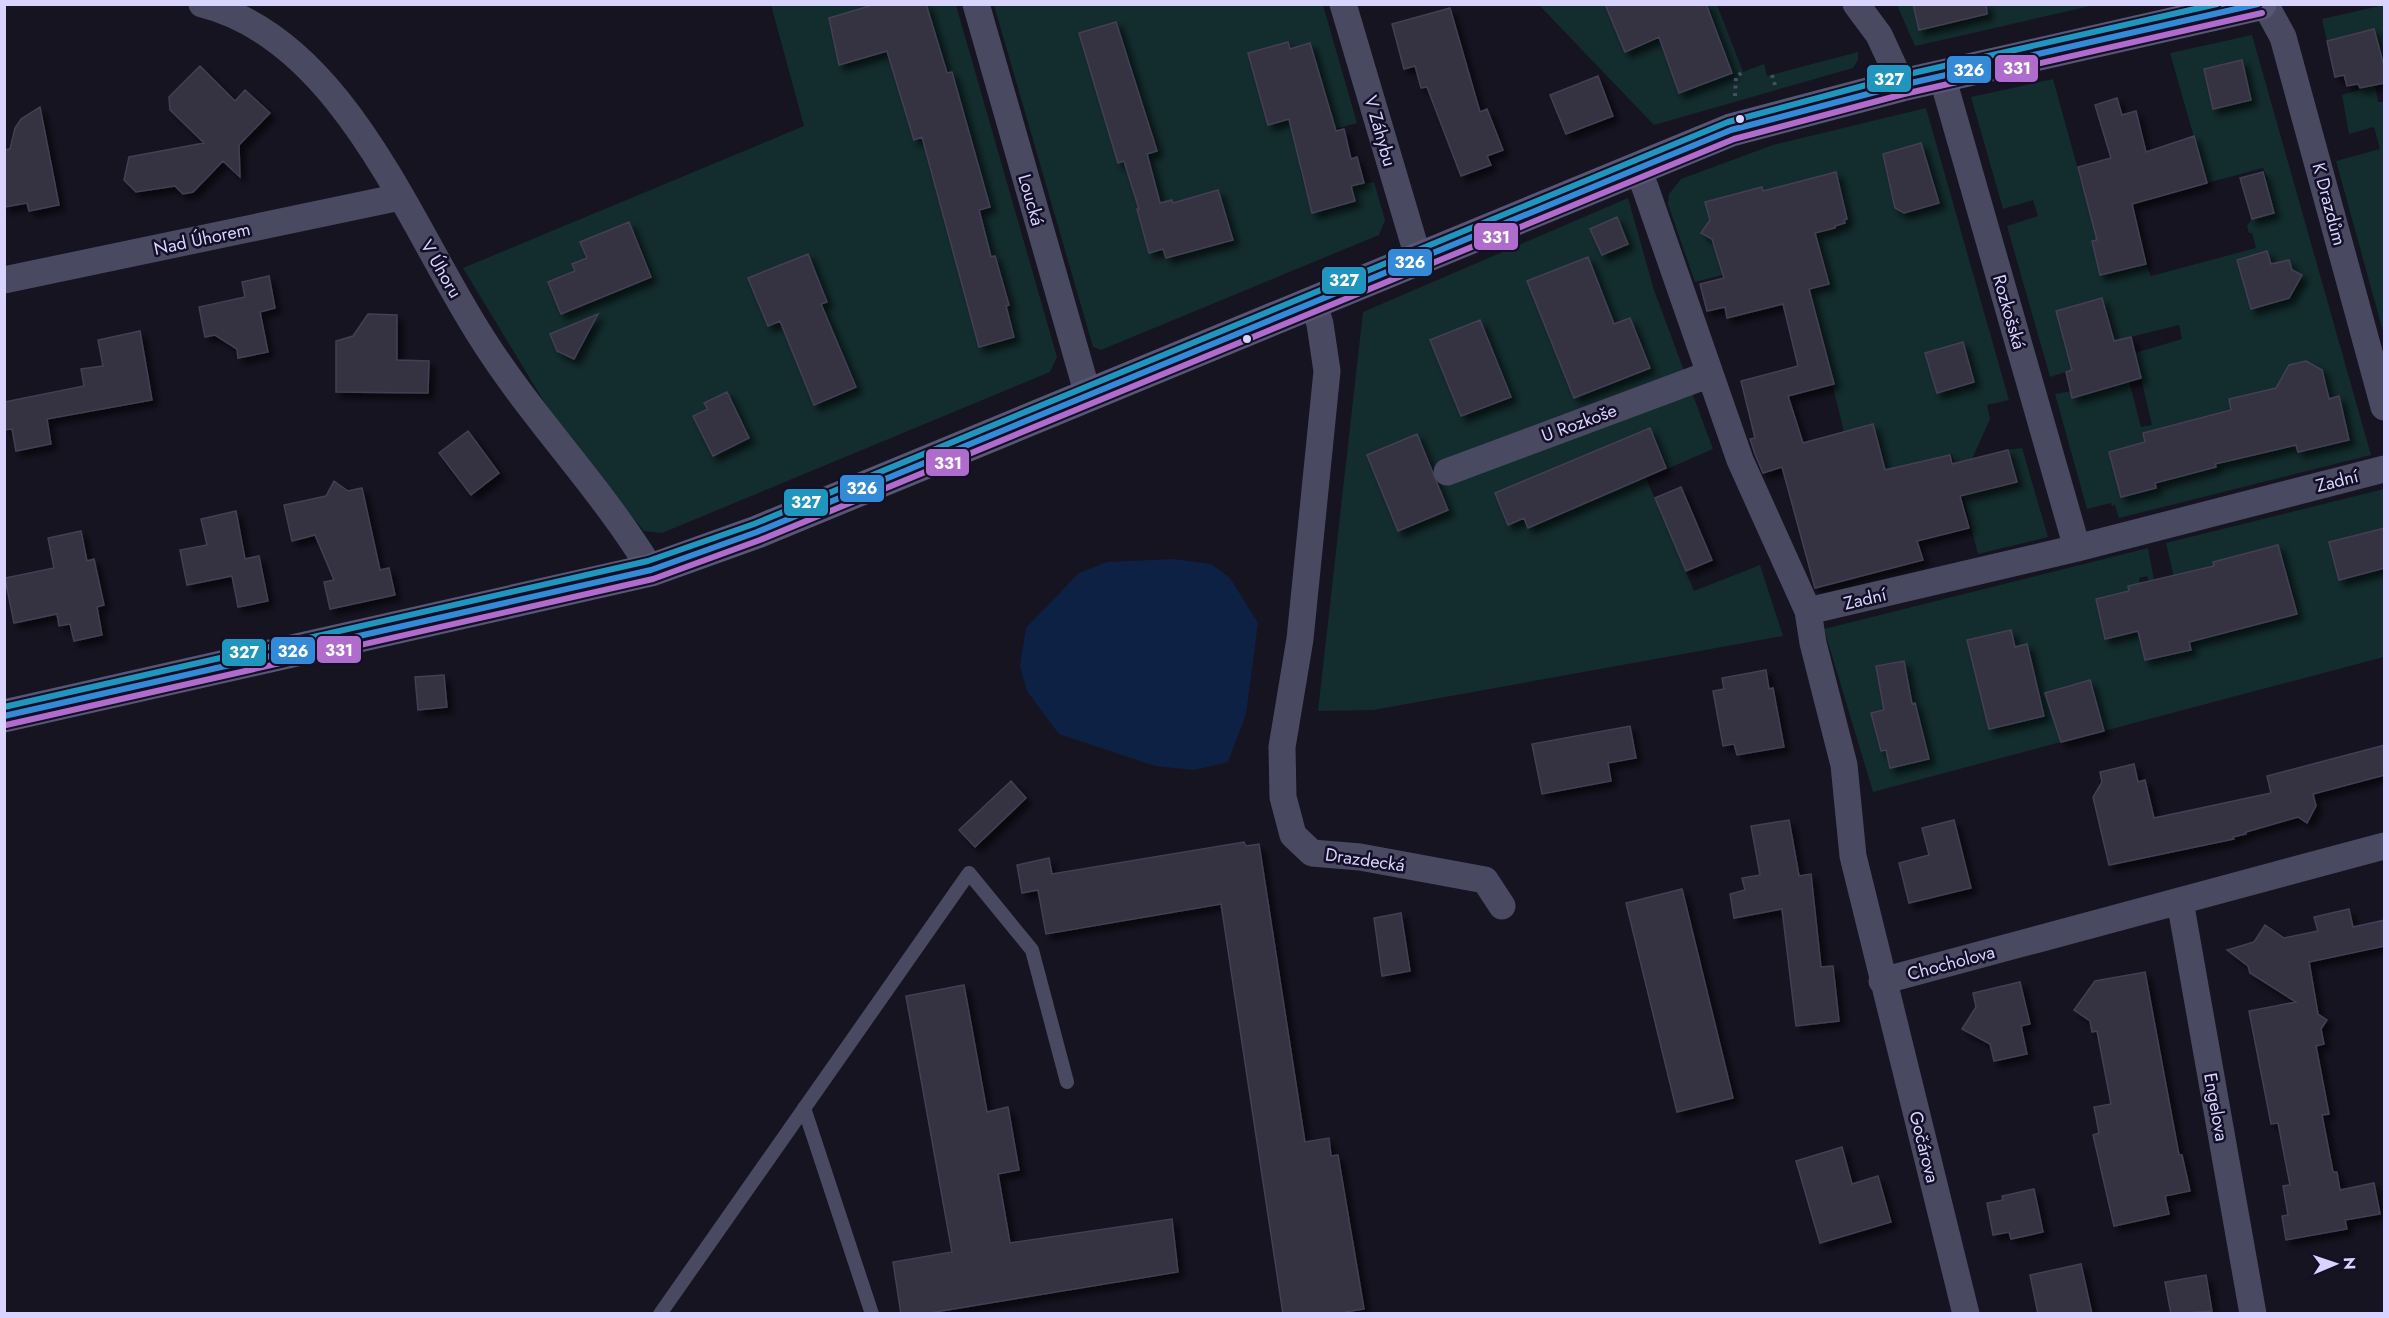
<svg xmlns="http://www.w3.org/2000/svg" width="2389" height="1318" font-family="Jost,sans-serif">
<defs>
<filter id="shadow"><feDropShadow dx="5.5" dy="5.5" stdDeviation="3" flood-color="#0009"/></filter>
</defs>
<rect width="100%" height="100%" fill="#161421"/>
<path fill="#132c2d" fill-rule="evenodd" d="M771,5H956L1057,357L1050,372L662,533L644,531L563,433L463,268L804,126Z
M994,5H1323L1357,123L1308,137L1313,155L1300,170L1312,213L1355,201L1351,186L1374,182L1385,220L1379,235L1101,350L1093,347Z
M1539,5H1717L1743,72L1764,64L1767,76L1858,52V60L1853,68L1654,125Z
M1897,5H2095L1915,46Z
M2384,5V72L2374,30L2327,41L2322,19Z
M2252,35L2371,455L2119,518L2115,505L2112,506L2111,503L2087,509L2055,394L2129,381L2141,427L2152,425L2135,353L2182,339L2179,325L2126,338L2072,370L2050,377L2007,226L2038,216L2033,200L2003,209L1971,97L2053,79L2091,216L2113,236L2092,241L2100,275L2146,264L2151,276L2256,248L2252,233H2249L2247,226L2252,219L2274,213L2265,181L2268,179L2263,168L2207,183L2170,53Z
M2375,85L2378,102H2384V335L2336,161L2380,149L2374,127L2349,134L2342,95Z
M1926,108L2009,400L1987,405L1990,419L1972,459L2017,482L2008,450L2022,448L2048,537L1978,554L1952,454L1927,460L1936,493L1888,484L1873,424L1844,432L1809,289L1829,284L1820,250L1695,282L1668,204L1669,194L1681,179L1773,145Z
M1628,198L1654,290L1713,449L1667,469L1650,428L1622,487L1646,478L1694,591L1760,565L1783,636L1373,710L1318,711L1363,312ZM1573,461L1606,494L1589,501Z
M2384,489V657L2104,731L2089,680L2067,686L2074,713L2057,729L2061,742L1873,792L1824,629L2148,548L2154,580L2149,581L2147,576L2139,578L2140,584L2128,586L2129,591L2096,599L2105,639L2126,634L2138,627L2146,660L2191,650L2166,543Z"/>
<path fill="#0d2144" d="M1173,559L1211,564L1230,578L1258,623L1246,714L1228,762L1194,770L1155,766L1059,734L1027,691L1020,666L1026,628L1079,573L1107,562Z"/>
<path fill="#343243" stroke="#433f54" stroke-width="1.5" filter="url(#shadow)" d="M876,4H926L947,73L952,72L990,207L979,210L991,257L995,256L1009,305L1006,306L1014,337L979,347L922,137L914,140L887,51L839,65L829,18Z
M1605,4H1706L1732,73L1679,93L1659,37L1625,52Z
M1913,4H1986L1987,14L1919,30Z
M1450,8L1480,112L1487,109L1503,150L1487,156L1491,165L1461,176L1427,87L1421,88L1415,66L1404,69L1392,24Z
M1116,22L1157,151L1147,154L1160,203L1172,200L1173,203L1218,190L1233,240L1166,258L1163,249L1149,253L1137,209H1139L1124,161L1118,163L1079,33Z
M2374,29L2385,70V83L2360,88L2358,84L2347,86L2344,75L2335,77L2327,41Z
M1288,42L1290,49L1310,43L1336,131L1344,129L1351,159L1357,157L1364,183L1351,186L1355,201L1312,213L1289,119L1268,125L1248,53Z
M2242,60L2251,100L2213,109L2204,69Z
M200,66L235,101L245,90L270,113L239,145L240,177L223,161L193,192L183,194L175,186L136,192L124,180L129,157L204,143L170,110L169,97Z
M1598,76L1613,116L1566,134L1550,95Z
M2117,98L2122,115L2136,111L2146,152L2194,136L2207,183L2132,204L2146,264L2100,275L2092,241L2097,240L2078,167L2111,158L2095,105Z
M40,107L59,205L29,211L27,203L4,207V150L10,149L15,128L21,119Z
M1921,143L1939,203L1904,213L1895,208L1883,154Z
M1836,172L1847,219L1844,220L1845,223L1835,226V228L1815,233L1829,284L1809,289L1834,384L1788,396L1803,443L1873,424L1885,470L1950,455L1952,464L2008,450L2017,482L1960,496L1969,528L1917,541L1923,560L1815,588L1782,467L1763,473L1755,454L1750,439L1755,438L1741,381L1798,366L1783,304L1727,318L1725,307L1707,311L1700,284L1724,278L1712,239L1701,233L1710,220L1705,202L1762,187L1763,191Z
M2263,172L2274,213L2252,219L2240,178Z
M1617,217L1628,244L1602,255L1590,229Z
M629,222L651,277L561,314L548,282L575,271L572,264L587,258L580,242Z
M2267,251L2271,264L2289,260L2292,270L2302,275L2289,298L2251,309L2237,260Z
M808,254L827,302L821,304L856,387L814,405L780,321L768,326L748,278Z
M1588,257L1614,324L1630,318L1650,368L1574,398L1527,281Z
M269,276L275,308L260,312L268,352L238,358L237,349L215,335L205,337L199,307L245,297L242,282Z
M2102,298L2114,341L2131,337L2141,378L2072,398L2066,372L2072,370L2056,311Z
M368,314L397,315V360L429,361L428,393L336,392V341L353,336Z
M598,314L574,359L557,351L550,334Z
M1480,320L1511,397L1461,416L1430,340Z
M140,331L152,400L47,419L51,444L16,451L12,429L4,430V402L84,386L81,369L103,366L98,340Z
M1963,342L1974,382L1937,393L1925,353Z
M2306,361L2322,370L2329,399L2339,396L2349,440L2298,452L2296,445L2215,464L2216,467L2155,483L2156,488L2121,497L2109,452L2145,442L2143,433L2231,410L2229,399L2276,388L2289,365Z
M727,392L749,438L713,456L693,416L708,409L704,403Z
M1650,428L1666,468L1528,528L1524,518L1508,525L1495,493Z
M468,431L499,473L471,495L439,453Z
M1417,434L1448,510L1398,531L1367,455Z
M334,481L348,491L362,488L380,570L389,568L395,595L330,609L324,582L334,580L315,535L292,541L284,505L326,496Z
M1681,487L1712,560L1686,571L1655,498Z
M236,511L245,559L259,556L268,601L238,607L232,576L187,585L180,550L207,545L201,519Z
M2385,528V568L2339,580L2329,542Z
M81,531L87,561L94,559L104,605L97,607L102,635L74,641L70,624L59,626L57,614L14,623L5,578L54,568L48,538Z
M2278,545L2297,614L2189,642L2191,650L2145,660L2138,631L2105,639L2096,599L2129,591L2128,586L2214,566L2213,562Z
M2011,630L2015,647L2027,644L2044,716L1989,729L1967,640Z
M1904,661L1912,704L1915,703L1929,759L1890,768L1886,750L1881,751L1871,713L1884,710L1876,666Z
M1766,670L1769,689L1773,688L1784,747L1737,755L1734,744L1723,746L1713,691L1724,689L1722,678Z
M444,675L447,707L418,710L415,677Z
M2090,680L2104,731L2061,742L2045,693Z
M1630,726L1636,758L1608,763L1611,781L1542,794L1532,744Z
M2385,745V775L2313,794L2316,806L2307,823L2298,817L2246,832V834L2233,837L2234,839L2109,865L2093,797L2102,782L2100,772L2134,764L2138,782L2145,780L2154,818L2271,793L2267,776Z
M1011,781L1026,798L975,847L959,830Z
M1789,820L1799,876L1811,874L1821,967L1833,966L1839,1021L1796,1026L1782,909L1734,918L1730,894L1745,890L1742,878L1760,875L1751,826Z
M1954,820L1971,888L1909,903L1899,863L1929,855L1922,828Z
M1244,842L1246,846L1259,844L1305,1142L1329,1138L1331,1156L1338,1155L1364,1309L1333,1314H1283L1221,904L1046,934L1038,890L1022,893L1017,865L1049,858L1052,874Z
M1682,889L1733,1098L1677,1112L1626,903Z
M2349,909L2353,927L2385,920V946L2309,962L2318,1014L2327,1020L2321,1029L2324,1044L2316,1046L2329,1114L2322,1115L2333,1172H2337L2340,1190L2374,1183L2380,1214L2345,1220L2347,1229L2286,1240L2282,1216L2288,1215L2283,1186L2290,1185L2278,1123L2271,1124L2249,1011L2296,1002L2250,973L2248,966L2227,950L2254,942L2265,925L2284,938L2318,931L2314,917Z
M1401,913L1410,971L1382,976L1374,918Z
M2145,972L2179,1155H2182L2190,1191L2165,1196L2169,1214L2114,1226L2093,1135L2099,1133L2094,1107L2111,1104L2097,1031L2092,1032L2090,1021L2074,1010L2095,981Z
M2020,982L2030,1024L2021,1026L2027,1054L1994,1061L1990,1044L1962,1029L1976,1007L1973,993Z
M964,985L987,1112L1008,1107L1019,1170L998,1174L1010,1243L1172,1219L1178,1272L923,1314H901L893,1262L952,1252L906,996Z
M1842,1147L1852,1184L1878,1176L1891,1222L1820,1243L1796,1161Z
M2034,1189L2043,1232L2011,1239L2009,1232L1993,1235L1987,1203L2003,1200L2002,1196Z
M2081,1264L2092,1314H2038L2030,1275Z
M2206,1275L2212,1311L2171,1314L2165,1282Z"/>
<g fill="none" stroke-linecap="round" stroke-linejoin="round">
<path stroke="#44505f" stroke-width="4" stroke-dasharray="3 4.5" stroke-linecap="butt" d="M1772,75L1775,85
M1735,96L1736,77L1743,72"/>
<path stroke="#4a4962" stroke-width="14" d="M804,1108L872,1314
M660,1314L969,873L1032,950L1067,1082"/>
<path stroke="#4a4962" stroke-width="27" d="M202,4C342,39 409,224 480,335C531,417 601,487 651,570
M976,4L1088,395
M1343,4L1418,257
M1856,4L1879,35L1902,85
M2265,4L2283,37L2384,407
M1942,76L2077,548
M1636,167L1645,187L1740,460L1808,611L1813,643L1844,765L1853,856L1966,1314
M4,280L400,197
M1313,301L1320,324L1327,371L1300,639L1282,747L1283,797L1293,835L1312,853L1360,857L1485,880L1502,906
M1447,472L1710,374
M1808,611L2077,548L2384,469
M2180,901L2253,1314
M1882,981L2384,846"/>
<path stroke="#575674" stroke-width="33" d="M4,716L651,570L757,532L1731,130L1902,85L2260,4"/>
<g stroke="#130f26" stroke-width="10">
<path id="bus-1" d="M4,716L651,570L757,532L1731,130L1902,85L2258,4"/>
</g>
<g stroke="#130f26" stroke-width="10">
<path id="bus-2" d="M6,725L653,579L760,540L1734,139L1904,94L2262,13"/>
</g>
<g stroke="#130f26" stroke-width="10">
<path id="bus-3" d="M4,707L648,561L754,524L1728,122L1900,76L2217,4"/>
</g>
<use href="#bus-1" stroke="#338bd7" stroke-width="6"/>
<use href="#bus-2" stroke="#b06ccc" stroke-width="6"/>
<use href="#bus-3" stroke="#2095be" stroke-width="6"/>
</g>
<g fill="#d9d4ff" stroke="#130f26" stroke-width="2">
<circle cx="1740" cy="119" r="5"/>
<circle cx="1247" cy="339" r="5"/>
</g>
<g text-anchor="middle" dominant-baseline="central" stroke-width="5" stroke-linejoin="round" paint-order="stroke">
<g font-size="18" fill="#d9d4ff" stroke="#130f26">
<text transform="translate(1380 131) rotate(74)">V Záhybu</text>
<text transform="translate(1031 200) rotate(74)">Loucká</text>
<text transform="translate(2329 204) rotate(75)">K Drazdům</text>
<text transform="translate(202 239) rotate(-12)">Nad Úhorem</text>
<text transform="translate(441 269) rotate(60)">V Úhoru</text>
<text transform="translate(2009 312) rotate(74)">Rozkošská</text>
<text transform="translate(1579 423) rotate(-20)">U Rozkoše</text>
<text transform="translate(2337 481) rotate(-14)">Zadní</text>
<text transform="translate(1865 599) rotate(-13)">Zadní</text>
<text transform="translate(1365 860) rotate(8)">Drazdecká</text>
<text transform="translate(1951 963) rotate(-15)">Chocholova</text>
<text transform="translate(2216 1107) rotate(80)">Engelova</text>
<text transform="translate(1924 1147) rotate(76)">Gočárova</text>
</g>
</g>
<g stroke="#130f26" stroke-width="2">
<rect x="1994" y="54" width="45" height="29" rx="6" fill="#b06ccc"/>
<rect x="1946" y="55" width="46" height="29" rx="6" fill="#338bd7"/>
<rect x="1866" y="64" width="46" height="29" rx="6" fill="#2095be"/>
<rect x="1473" y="222" width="46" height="29" rx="6" fill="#b06ccc"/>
<rect x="1387" y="248" width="46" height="29" rx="6" fill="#338bd7"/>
<rect x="1321" y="266" width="46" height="29" rx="6" fill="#2095be"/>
<rect x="925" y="448" width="45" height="29" rx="6" fill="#b06ccc"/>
<rect x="839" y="474" width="46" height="29" rx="6" fill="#338bd7"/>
<rect x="783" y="488" width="46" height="29" rx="6" fill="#2095be"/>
<rect x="316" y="635" width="46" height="29" rx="6" fill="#b06ccc"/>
<rect x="270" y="636" width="46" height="29" rx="6" fill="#338bd7"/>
<rect x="221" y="638" width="46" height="29" rx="6" fill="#2095be"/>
</g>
<g font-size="16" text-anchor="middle" font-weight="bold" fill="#fff">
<text x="2017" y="74">331</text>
<text x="1969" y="76">326</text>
<text x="1889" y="85">327</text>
<text x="1496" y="243">331</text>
<text x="1410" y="268">326</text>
<text x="1344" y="286">327</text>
<text x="948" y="469">331</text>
<text x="862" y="494">326</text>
<text x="806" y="508">327</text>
<text x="339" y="656">331</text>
<text x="293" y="657">326</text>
<text x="244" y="658">327</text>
</g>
<rect width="2389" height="1318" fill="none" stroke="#d9d4ff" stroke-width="12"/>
<g transform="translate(2335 1264) rotate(88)" stroke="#130f26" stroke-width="4.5" paint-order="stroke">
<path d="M0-4.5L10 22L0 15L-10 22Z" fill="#d9d4ff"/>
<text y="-9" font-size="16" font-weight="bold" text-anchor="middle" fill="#d9d4ff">N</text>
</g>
</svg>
